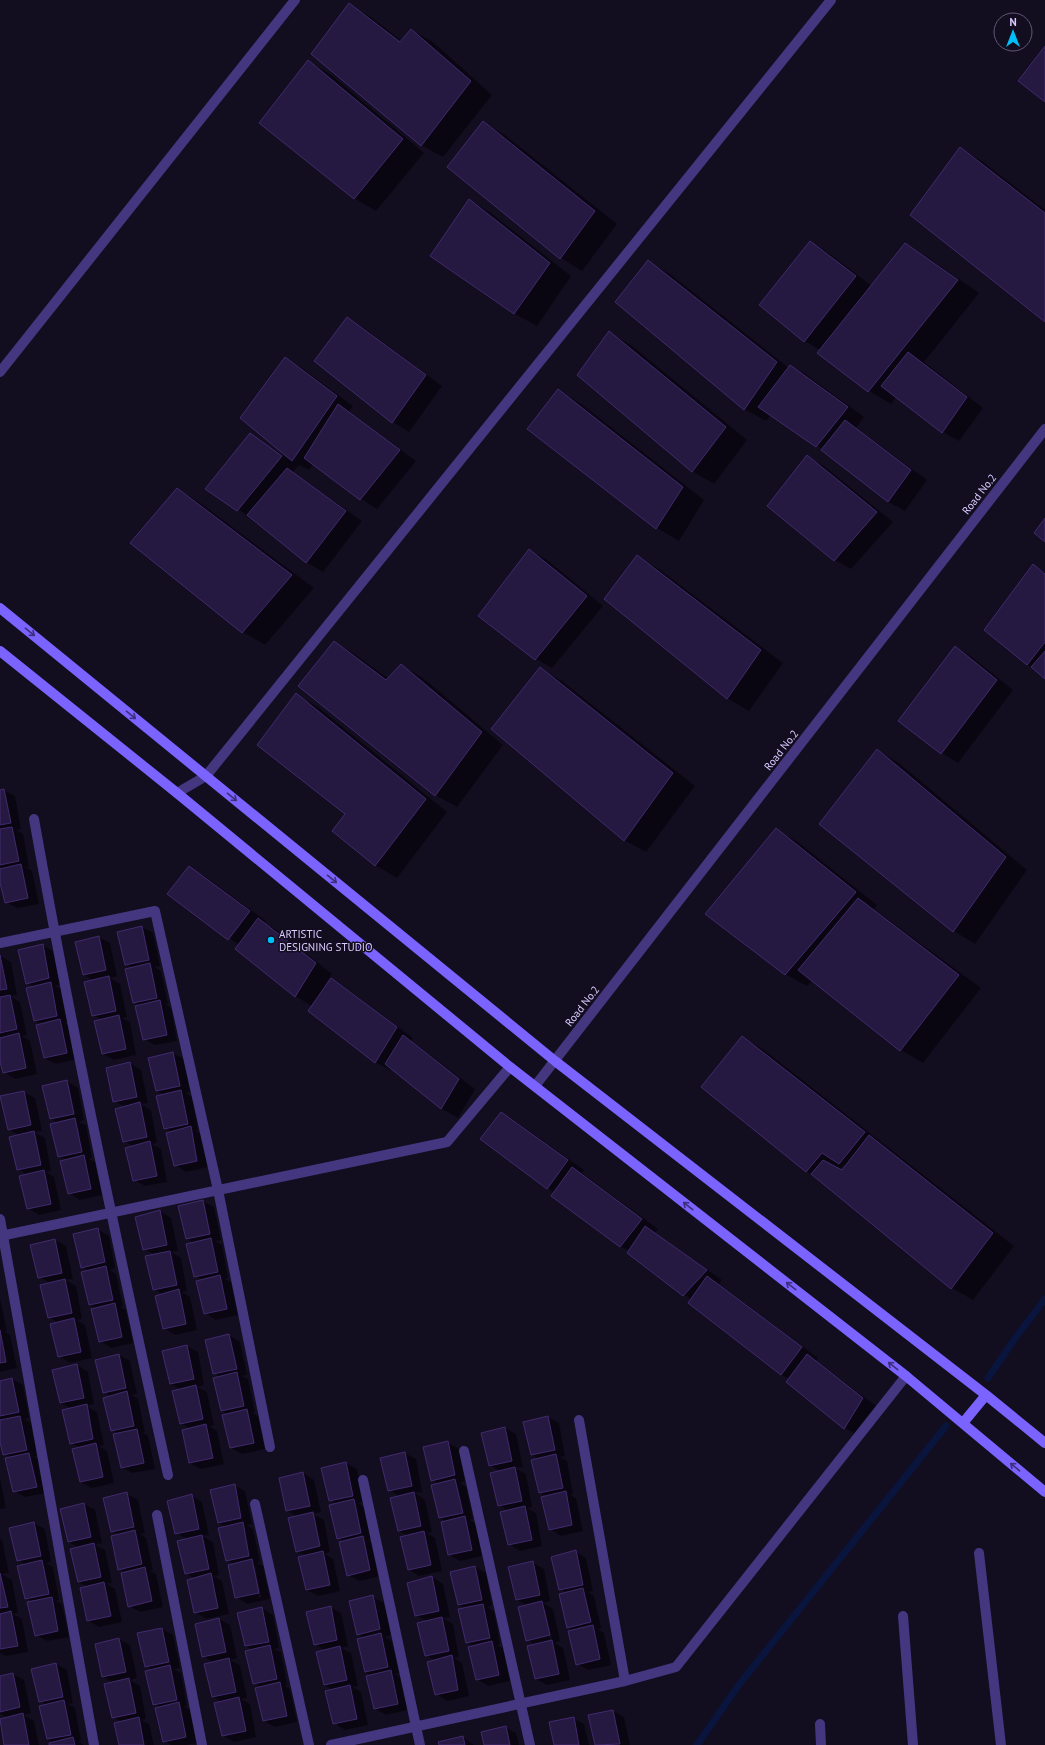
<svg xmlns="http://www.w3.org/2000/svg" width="1045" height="1745" font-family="'PT Sans',sans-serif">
<rect width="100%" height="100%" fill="#130d20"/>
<path fill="#0007" fill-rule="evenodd" d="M350,5L371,17L402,41L411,30L433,42L492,95L443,157L421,145Z
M308,62L330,74L424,153L376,211L354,198Z
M483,123L505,135L617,224L582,271L561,258Z
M960,149L982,161L1045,210V320Z
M470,200L491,213L571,276L537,326L515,314L431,256Z
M810,242L826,251L872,286L905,244L927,257L979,293L924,362L983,408L959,441L943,432L896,397L891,404L869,391L821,351L805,341L760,305Z
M648,262L670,274L789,368L791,366L807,375L864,417L856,428L927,480L905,511L888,502L825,451L771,415L766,421L744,409Z
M347,319L364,328L442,386L409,432L393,422L315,361Z
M609,333L631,345L747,440L714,484L692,471Z
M285,359L302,368L353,406L349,412L416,461L377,509L361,499L313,464L309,470L299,465L293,472L362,521L323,572L306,562L254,520L207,488L250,434L286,457L287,456Z
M558,390L580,403L704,500L679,541L657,528L529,428Z
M807,457L824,466L893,522L851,569L835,560Z
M177,489L199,502L314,588L265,645L243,632L132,542Z
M529,550L546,559L603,606L552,668L536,659Z
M637,556L659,569L783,663L749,711L727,698Z
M1033,565L1045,572V678L1027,664Z
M334,642L356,655L389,679L401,665L423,678L503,745L457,807L435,795Z
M956,647L972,657L1013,690L958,763L942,753L899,721Z
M540,669L562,681L695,786L646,852L624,840Z
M297,695L318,707L447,812L397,878L375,865L346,813Z
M877,750L899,763L1027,870L975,944L954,931L820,823Z
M4,790L15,796L21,829L16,830L23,834L29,867H26L32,871L39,904L17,908L6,902L0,879V870L3,869L0,867V791Z
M776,830L798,842L877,905L874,909L981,988L923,1063L901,1050L813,980L807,986L785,974Z
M189,868L206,877L266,921L265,923L275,929L332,974L324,986H326L331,979L347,989L413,1038L411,1041L475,1089L458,1118L442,1109L393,1070L392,1071L375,1062L312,1006L295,996L239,945L168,894Z
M142,927L153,933L160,966L155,967L161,971L168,1004H165L171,1008L177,1041L155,1045L144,1039L141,1006L134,1002L133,968L126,964Z
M99,937L110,943L117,976L110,978L120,984L127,1017L122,1018L130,1022L136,1055L114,1060L103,1054L95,1022L102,1020L93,1015L94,981L84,975L76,943Z
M42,945L53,951L60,984L55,986L61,989L68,1022L65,1023L71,1026L78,1059L56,1064L44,1058L41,1024L35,1021L34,987L27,983Z
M0,956L11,962L17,995L10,996L20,1002L27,1035L22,1036L30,1041L37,1074L15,1079L4,1072L0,1057V1039H3L0,1037Z
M742,1037L764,1050L1014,1246L973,1300L952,1288L816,1177L806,1171ZM844,1165L846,1167L843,1171L840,1170Z
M173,1053L184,1059L190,1092L185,1093L192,1097L198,1130L196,1131L201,1134L208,1167L186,1172L175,1165L172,1132L165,1128L164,1095L157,1091Z
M130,1063L141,1070L148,1103L141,1104L151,1110L157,1143L152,1144L161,1149L167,1182L145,1186L134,1180L133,1146L124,1141L125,1107L114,1101Z
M67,1081L78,1088L84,1120L79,1122L86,1125L92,1158L89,1159L95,1162L102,1195L80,1200L69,1193L66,1160L59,1156L58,1123L51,1119L43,1087Z
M24,1092L35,1098L42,1131L34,1132L45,1138L51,1171L46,1172L54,1177L61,1210L39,1215L28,1208L27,1175L18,1169L19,1135L8,1129Z
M502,1113L518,1123L584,1170L582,1173L658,1229L655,1233L722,1280L719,1284L818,1358L816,1361L879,1408L861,1437L845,1428L790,1379L781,1375L692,1300L628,1253L629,1251L620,1246L548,1188Z
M203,1201L214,1207L221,1240L215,1241L222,1245L228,1278L225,1279L231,1282L238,1315L216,1320L205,1313L202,1280L195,1276L194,1243L187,1239L179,1207Z
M160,1211L171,1218L178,1251L171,1252L181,1258L187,1291L182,1292L190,1297L197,1330L175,1335L164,1328L163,1295L154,1289L155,1255L144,1249Z
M97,1229L109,1236L115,1268L110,1270L116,1274L123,1306L120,1307L126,1310L133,1343L111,1348L100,1341L96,1309L90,1305L89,1271L82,1267Z
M55,1240L66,1246L73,1279L66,1280L76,1286L82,1319L77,1320L85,1325L92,1358L70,1363L59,1356L58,1323L49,1317L50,1283L39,1277Z
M0,1298L7,1331L5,1332L10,1335L17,1368L0,1372Z
M229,1335L240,1342L247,1375L242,1376L248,1379L255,1412L252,1413L258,1416L265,1449L242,1454L231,1448L224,1416L229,1415L222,1411L220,1377L214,1373Z
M187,1346L198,1352L204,1385L197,1387L207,1392L214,1425L209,1426L217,1431L224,1464L201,1469L190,1463V1429L181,1423V1390L171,1384Z
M119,1355L130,1361L137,1394L132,1395L138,1399L145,1432H142L148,1436L155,1469L132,1473L121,1467L119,1434L112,1430L111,1397L104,1392L96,1361Z
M77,1365L88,1372L94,1404L87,1406L97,1412L104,1445L99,1446L107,1451L114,1483L92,1488L80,1482V1448L71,1443L72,1409L61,1403Z
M12,1379L23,1385L29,1418L24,1419L31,1423L37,1456H34L40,1460L47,1493L25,1497L14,1491L11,1458L4,1454L0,1438V1421H3L0,1419V1382Z
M548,1417L559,1423L565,1456L560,1457L567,1461L573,1494L570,1495L576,1498L583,1531L561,1536L550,1529L547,1496L540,1493L539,1459L532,1455L524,1423Z
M505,1428L516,1434L523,1467L515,1468L526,1474L532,1507L527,1508L536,1513L542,1546L520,1551L509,1544L508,1511L499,1505L500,1471L489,1465Z
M448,1443L459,1449L465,1481L460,1483L466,1487L473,1519L470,1520L476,1524L483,1556L460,1561L449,1555L446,1522L440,1518L439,1484L432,1480Z
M405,1453L416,1459L422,1492L415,1493L425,1500L432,1532L427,1533L435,1538L442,1571L419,1576L408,1569V1536L399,1531L400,1497L389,1490Z
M346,1463L357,1469L363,1502L358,1503L365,1507L371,1539L368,1540L374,1544L381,1576L359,1581L348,1575L345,1542L338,1538L337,1504L330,1500Z
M303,1473L314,1480L321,1512L313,1514L324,1520L330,1552L325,1554L333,1559L340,1591L318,1596L307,1590L306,1556L297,1551L298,1517L287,1511Z
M0,1478L6,1508L0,1509Z
M234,1485L245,1491L252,1524L247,1525L253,1529L260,1562L257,1563L263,1566L270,1599L247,1604L236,1597L233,1564L226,1560V1527L218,1523ZM253,1567H255L261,1598H259Z
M127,1494L138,1500L145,1533L140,1534L146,1538L153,1570L150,1571L156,1574L163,1607L140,1612L129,1606L126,1573L119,1569L118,1535L112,1531Z
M191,1495L202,1502L209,1535L202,1536L213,1542L219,1575L214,1576L222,1581L229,1614L206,1619L195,1612V1579L186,1573L187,1539L176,1533Z
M84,1504L95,1510L102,1543L95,1545L105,1550L112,1583L107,1584L115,1589L122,1622L99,1627L88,1621V1587L78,1582L79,1548L69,1542L61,1510Z
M34,1523L45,1529L51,1562L46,1563L53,1567L59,1600L56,1601L62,1604L69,1637L47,1641L36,1635L33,1602L26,1598L25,1565L18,1560Z
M0,1539L2,1540L9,1573L2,1574L12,1580L18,1613L13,1614L22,1619L28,1652L6,1656L0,1653Z
M575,1551L586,1558L593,1591L588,1592L594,1596L601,1628L598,1629L604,1633L611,1665L588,1670L577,1664L574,1631L567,1627V1593L559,1589Z
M532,1562L544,1569L550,1601L543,1603L553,1609L560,1641L555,1643L563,1648L570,1680L547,1685L536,1679V1645L527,1640L528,1606L517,1600ZM543,1610H545L552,1640H550Z
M475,1567L486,1573L492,1606L487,1607L494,1611L500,1644L497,1645L503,1648L510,1681L488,1686L477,1679L473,1646L467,1642L466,1609L459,1605Z
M432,1577L443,1584L450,1617L443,1618L453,1624L459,1657L454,1658L462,1663L469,1696L447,1701L436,1694L435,1661L426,1655L427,1621L416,1615Z
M373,1597L384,1603L391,1635L385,1637L392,1641L399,1673L395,1674L402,1678L408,1710L386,1715L375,1709L372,1676L365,1672V1638L357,1634Z
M330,1607L341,1613L348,1646L341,1648L351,1653L358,1686L353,1687L361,1692L368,1725L345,1730L334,1723V1690L324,1685L326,1651L315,1644Z
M262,1608L273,1615L279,1648L274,1649L281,1652L287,1685L285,1686L290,1689L297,1722L275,1727L264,1721L261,1687L254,1683L253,1650L246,1646Z
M219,1619L230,1625L237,1658L230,1660L240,1665L247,1698L241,1699L250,1704L256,1737L234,1742L223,1736L222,1702L213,1697L214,1663L203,1656L196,1625Z
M162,1629L173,1635L180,1668L174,1669L181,1673L187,1706H184L190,1710L197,1743L186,1745H171L164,1741L161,1708L154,1704L153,1670L146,1666Z
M119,1639L130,1645L137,1678L130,1680L140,1686L146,1719L141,1720L149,1724L154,1745H120L122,1722L113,1717L114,1683L103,1677L96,1645Z
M56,1664L67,1670L73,1703L68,1704L75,1708L81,1741H78L84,1745H50L55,1743L48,1739L47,1705L40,1701Z
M13,1674L24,1680L31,1713L24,1715L34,1721L39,1745H5L0,1720L8,1718L0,1714V1677Z
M613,1711L624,1717L630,1745H596L590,1716Z
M573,1718L584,1724L589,1745H555Z
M505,1727L516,1733L519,1745H485Z
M463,1737L474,1745H440Z"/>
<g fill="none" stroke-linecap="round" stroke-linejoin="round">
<path stroke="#09153d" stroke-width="7" d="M988,1378L1016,1337L1045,1299
M697,1745L738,1686L946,1426"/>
</g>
<path fill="#261941" stroke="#412a6e" d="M349,3L400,42L411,29L471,81L421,146L311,54Z
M1045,46V102L1018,81Z
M308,60L403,139L354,199L259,123Z
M483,121L595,211L560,259L447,167Z
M960,147L1045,213V322L910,215Z
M469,199L550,263L514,314L430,256Z
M810,241L856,276L804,342L759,305Z
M905,243L958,280L868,392L817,353Z
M648,260L777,362L744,410L615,302Z
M347,317L426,375L392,423L314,361Z
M609,331L726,427L692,472L577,375Z
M908,352L967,397L942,433L881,386Z
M285,357L337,396L292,461L240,418Z
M790,365L848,407L816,447L758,407Z
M558,389L683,487L656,529L527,429Z
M338,404L400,450L360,500L304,458Z
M845,420L911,470L888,502L821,450Z
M250,433L282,456L237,511L205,489Z
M807,455L877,512L834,561L767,506Z
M287,468L346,511L306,563L247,515Z
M177,488L292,575L242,633L130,543Z
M1045,518V542L1034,533Z
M529,549L587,596L535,660L478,616Z
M637,555L761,650L727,699L604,599Z
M1033,564L1045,574V642L1027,665L984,630Z
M334,641L386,680L401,664L482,732L435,796L298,686Z
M955,646L997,680L941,754L898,721Z
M1045,651V679L1031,667Z
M540,667L673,773L624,841L491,729Z
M296,693L426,799L375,866L332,831L345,814L257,745Z
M877,749L1006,857L953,932L819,824Z
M4,789L11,823L0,825V790Z
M12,827L19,861L0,865V829Z
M776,828L856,892L785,975L705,914Z
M21,864L28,898L5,903L0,883V869Z
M189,866L250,911L228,940L167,894Z
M858,898L959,975L900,1051L798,970Z
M258,918L316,963L295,997L235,949Z
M142,926L149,960L125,965L117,932Z
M99,936L106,970L83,975L75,942Z
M43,944L49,978L26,984L18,950Z
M0,955L7,989L0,990Z
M150,963L157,998L133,1003L125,969Z
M109,976L116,1011L92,1016L84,982Z
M331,978L397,1027L375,1063L308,1011Z
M51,982L57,1016L34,1021L26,988Z
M10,995L17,1029L0,1033V997Z
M160,1000L167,1035L143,1040L135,1006Z
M119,1015L126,1049L102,1054L94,1021Z
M60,1019L67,1053L44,1058L36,1025Z
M19,1033L26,1068L3,1073L0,1062V1038Z
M403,1035L459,1079L441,1109L385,1064Z
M742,1036L865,1132L839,1164L822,1153L806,1172L701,1087Z
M173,1052L180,1086L156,1091L148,1058Z
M130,1062L137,1097L113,1102L106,1068Z
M67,1080L74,1114L50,1119L42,1086Z
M181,1090L188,1124L164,1129L156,1096Z
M24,1091L31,1125L8,1130L0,1096Z
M140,1102L147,1137L123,1142L115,1109Z
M501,1112L568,1160L547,1189L480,1139Z
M75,1118L82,1152L58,1157L50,1124Z
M191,1126L197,1161L174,1166L166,1133Z
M34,1131L41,1165L17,1170L9,1137Z
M869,1135L993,1233L951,1289L811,1174L823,1160L842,1170Z
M150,1141L157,1176L133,1181L125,1148Z
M84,1155L91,1189L68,1194L60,1161Z
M572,1167L642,1219L620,1247L551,1196Z
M44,1170L51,1204L27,1209L19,1176Z
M203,1200L210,1234L186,1239L178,1206Z
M160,1210L167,1245L143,1250L135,1217Z
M645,1226L707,1270L683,1296L627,1253Z
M98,1228L105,1262L81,1268L73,1234Z
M211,1238L218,1272L194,1277L186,1244Z
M55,1239L62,1273L38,1278L30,1245Z
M170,1251L177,1285L153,1290L145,1256Z
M106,1266L113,1300L89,1305L81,1272Z
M220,1275L227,1309L204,1314L196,1281Z
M707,1276L802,1347L781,1375L688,1303Z
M65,1279L72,1313L48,1318L40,1285Z
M179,1289L186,1324L163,1329L155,1296Z
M115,1303L122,1337L99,1342L91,1309Z
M74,1318L81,1352L58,1357L50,1324Z
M0,1330L6,1362L0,1363Z
M229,1334L237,1369L213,1374L205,1340Z
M187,1345L194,1379L170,1384L162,1351Z
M119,1354L126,1388L103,1393L95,1360Z
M807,1354L863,1398L844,1429L786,1382Z
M77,1364L84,1398L60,1403L52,1370Z
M237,1372L244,1406L221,1411L213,1378Z
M12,1378L19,1412L0,1416V1381Z
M196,1385L203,1419L180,1424L172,1391Z
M127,1391L134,1426L111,1431L103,1398Z
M87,1404L93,1439L70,1444L62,1410Z
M247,1409L254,1443L230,1448L222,1415Z
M20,1416L27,1450L3,1455L0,1442V1420Z
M548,1416L555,1450L531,1455L523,1422Z
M206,1424L213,1458L189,1463L182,1430Z
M505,1427L512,1461L489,1466L481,1433Z
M137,1429L144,1463L121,1468L113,1434Z
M448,1441L455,1475L431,1481L423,1447Z
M96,1443L103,1477L80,1482L72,1449Z
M405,1452L412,1486L388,1491L380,1458Z
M29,1453L37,1487L13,1492L5,1458Z
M556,1454L563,1488L539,1493L531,1460Z
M346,1462L353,1496L329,1501L321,1468Z
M515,1467L522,1501L498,1506L490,1473Z
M303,1472L310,1506L286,1511L279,1478Z
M455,1479L463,1513L439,1518L431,1485Z
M235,1484L241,1518L218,1523L210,1490Z
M566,1491L572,1525L549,1530L541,1497Z
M127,1492L134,1527L111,1532L103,1498Z
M414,1492L421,1526L398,1531L390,1498Z
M192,1494L199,1529L175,1534L167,1501Z
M354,1499L361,1533L337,1539L329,1505Z
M84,1503L91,1537L68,1542L60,1509Z
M525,1506L532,1540L508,1545L500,1512Z
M313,1512L320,1546L296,1552L288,1518Z
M465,1516L472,1550L448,1555L441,1522Z
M34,1522L41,1556L17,1561L9,1528Z
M243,1522L249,1556L226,1561L218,1528Z
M135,1530L142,1564L118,1570L111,1536Z
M424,1531L431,1565L408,1570L400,1537Z
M202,1535L209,1569L185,1574L177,1541Z
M363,1536L370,1570L347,1576L339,1542Z
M94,1543L101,1577L78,1582L70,1549Z
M576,1550L583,1585L559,1590L551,1557Z
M323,1551L330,1585L306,1590L298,1557Z
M252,1559L259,1593L235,1598L228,1565Z
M42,1560L49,1594L25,1599L17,1566Z
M533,1561L540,1595L516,1600L508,1567Z
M475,1566L482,1600L458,1605L450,1572Z
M145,1567L152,1601L128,1607L121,1573Z
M0,1573L8,1607L0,1608Z
M211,1573L218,1608L194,1613L187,1580Z
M432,1576L439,1611L415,1616L407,1583Z
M104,1582L111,1616L87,1621L80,1588Z
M583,1588L591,1622L567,1628L559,1594Z
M373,1595L380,1629L357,1635L349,1601Z
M52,1597L58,1631L35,1636L27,1602Z
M542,1601L550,1635L526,1641L518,1607Z
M483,1604L490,1638L466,1643L458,1609Z
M331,1606L337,1640L314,1645L306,1612Z
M262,1607L269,1642L245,1646L237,1613Z
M11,1611L18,1646L0,1649V1614Z
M442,1617L449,1651L425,1656L417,1623Z
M219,1618L226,1652L202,1657L195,1624Z
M593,1625L600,1659L576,1665L568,1631Z
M162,1628L169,1662L145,1667L137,1633Z
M381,1633L388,1667L365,1672L357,1639Z
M119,1638L126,1672L102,1677L95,1644Z
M552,1640L559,1674L535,1679L527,1646Z
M492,1641L499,1675L476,1680L468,1647Z
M270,1645L277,1679L253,1684L245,1651Z
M340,1646L347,1680L324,1685L316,1652Z
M452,1655L458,1690L435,1695L427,1662Z
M229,1658L236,1692L212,1697L204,1664Z
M56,1663L63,1697L39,1702L31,1669Z
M170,1665L177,1700L153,1705L145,1671Z
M391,1670L398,1704L374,1709L366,1676Z
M13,1673L20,1707L0,1712V1676Z
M129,1678L136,1713L112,1718L104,1684Z
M280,1682L287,1716L263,1721L255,1688Z
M350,1685L357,1719L333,1724L325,1691Z
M239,1697L246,1731L222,1736L214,1703Z
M64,1700L71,1735L47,1739L39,1706Z
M179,1702L186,1737L163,1742L155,1708Z
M613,1710L620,1744L595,1745L588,1715Z
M23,1713L29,1745H4L0,1719Z
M139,1717L144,1745H119L114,1723Z
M574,1717L579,1745H554L549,1722Z
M506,1726L510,1745H484L481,1732Z
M463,1736L465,1745H439L438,1742Z
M73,1737L75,1745H49V1743Z"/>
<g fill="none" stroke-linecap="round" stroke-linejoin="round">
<path stroke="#443780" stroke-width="10" d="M34,819C73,1039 120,1257 168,1475
M0,943L155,911L218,1190L270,1447
M0,1219L94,1745
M0,1236L447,1142L510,1067
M579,1420L625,1681
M464,1451L530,1745
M363,1480L420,1745
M255,1504L309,1745
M157,1515L202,1745
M331,1745L625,1681L676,1667L906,1376"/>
<path stroke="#443780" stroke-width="10" d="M0,372L295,0
M177,793L206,776L831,0
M979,1553L1001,1745
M903,1616L913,1745
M820,1724L821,1745"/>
<path stroke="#443780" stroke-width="10" d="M535,1086L1045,429"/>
<path stroke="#7b63ff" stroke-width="10" d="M0,608L555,1061L986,1395L1045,1443
M0,651L177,793L510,1067L906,1376L1045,1492
M963,1423L986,1395"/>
</g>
<defs><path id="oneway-shaft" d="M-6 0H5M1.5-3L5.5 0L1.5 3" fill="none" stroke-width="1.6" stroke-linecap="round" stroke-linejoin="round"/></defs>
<g stroke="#3d2f79">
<use href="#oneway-shaft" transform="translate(30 632) rotate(39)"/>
<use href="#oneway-shaft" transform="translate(131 715) rotate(39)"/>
<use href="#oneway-shaft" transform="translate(232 797) rotate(39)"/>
<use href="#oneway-shaft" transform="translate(332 879) rotate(39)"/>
<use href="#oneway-shaft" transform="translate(688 1206) rotate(-142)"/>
<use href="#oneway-shaft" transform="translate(791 1286) rotate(-142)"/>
<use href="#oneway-shaft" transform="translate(893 1366) rotate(-142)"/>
<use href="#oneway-shaft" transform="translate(1015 1467) rotate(-140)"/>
</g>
<circle fill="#00bef7" stroke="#130d20" stroke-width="1.5" cx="271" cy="940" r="4"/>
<g text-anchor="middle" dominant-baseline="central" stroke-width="3" stroke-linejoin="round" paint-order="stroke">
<g font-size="11" fill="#d9ccff" stroke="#130d20">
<text transform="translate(979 494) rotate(-52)">Road No.2</text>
<text transform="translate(781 750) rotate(-52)">Road No.2</text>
<text transform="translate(582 1006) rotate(-52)">Road No.2</text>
</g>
<g font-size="11" fill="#d9ccff" stroke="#130d20" text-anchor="start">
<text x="279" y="934">ARTISTIC<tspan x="279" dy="13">DESIGNING STUDIO</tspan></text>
</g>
</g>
<g transform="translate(1013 32)"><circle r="19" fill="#130d20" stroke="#625979"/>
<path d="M0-3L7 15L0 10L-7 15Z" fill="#00bef7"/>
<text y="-6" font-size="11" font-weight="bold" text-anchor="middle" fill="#d9ccff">N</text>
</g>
</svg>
